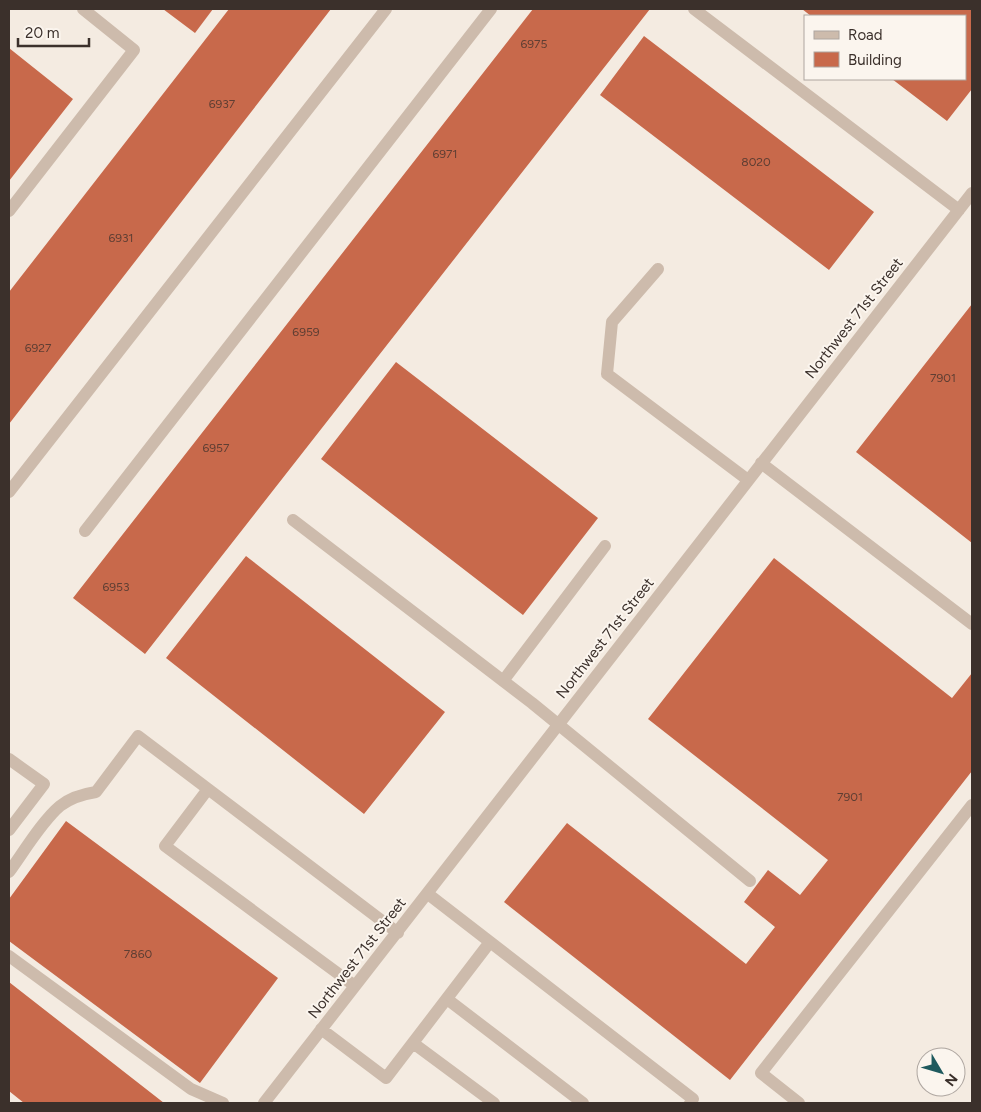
<svg xmlns="http://www.w3.org/2000/svg" width="981" height="1112" font-family="Figtree,sans-serif">
<rect width="100%" height="100%" fill="#f4ebe1"/>
<path fill="#c8694b" d="M163,9H213L195,33Z
M229,9H331L9,424V292Z
M533,9H650L145,654L73,598Z
M802,9H972V89L947,121L892,79H965V16H811Z
M644,36L874,212L829,270L600,95Z
M9,48L73,99L9,181Z
M972,304V543L856,452Z
M396,362L598,518L523,615L321,459Z
M246,556L445,712L364,814L166,658Z
M774,558L952,698L972,673V771L730,1080L504,902L567,823L746,964L775,927L744,902L768,870L800,895L828,860L648,719Z
M66,821L278,978L200,1083L9,941V899Z
M9,982L164,1103H24L9,1091Z"/>
<g fill="none" stroke-linecap="round" stroke-linejoin="round">
<path stroke="#cdbbac" stroke-width="12" d="M694,9L959,210
M9,211L134,50L83,9
M658,269L612,322L607,374L748,480
M761,463L972,624
M9,492L386,9
M293,520L532,703L750,881
M85,531L491,9
M503,681L605,546
M9,759L44,784L9,830
M9,872C23,853 42,821 60,806C70,798 83,794 96,792L138,736L208,789
M428,894L693,1099L690,1103
M9,956L191,1089L223,1103
M355,986L165,846L208,789L398,933
M447,999L583,1103
M321,1029L386,1078L490,942
M413,1043L494,1103
M264,1103L972,193
M799,1103L761,1073L972,805"/>
</g>
<g text-anchor="middle" dominant-baseline="central" stroke-width="4" stroke-linejoin="round" paint-order="stroke">
<g font-size="12" fill="#5e3e33">
<text x="534" y="44">6975</text>
<text x="222" y="104">6937</text>
<text x="445" y="154">6971</text>
<text x="756" y="162">8020</text>
<text x="121" y="238">6931</text>
<text x="306" y="332">6959</text>
<text x="38" y="348">6927</text>
<text x="943" y="378">7901</text>
<text x="216" y="448">6957</text>
<text x="116" y="587">6953</text>
<text x="850" y="797">7901</text>
<text x="138" y="954">7860</text>
</g>
<g font-size="15" fill="#3b302b" stroke="#fbf5ee">
<text transform="translate(854 318) rotate(-52)">Northwest 71st Street</text>
<text transform="translate(605 638) rotate(-52)">Northwest 71st Street</text>
<text transform="translate(357 958) rotate(-52)">Northwest 71st Street</text>
</g>
</g>
<rect width="981" height="1112" fill="none" stroke="#3b302b" stroke-width="20"/>
<rect x="804" y="15" width="162" height="65" fill="#fbf5ee" stroke="#aea6a0"/>
<rect x="814" y="31" width="25" height="8" fill="#cdbbac" stroke="#aea6a0"/>
<text x="848" y="40" font-size="15" fill="#3b302b">Road</text>
<rect x="814" y="52" width="25" height="15" fill="#c8694b" stroke="#aea6a0"/>
<text x="848" y="65" font-size="15" fill="#3b302b">Building</text>
<g transform="translate(941 1072) rotate(128)"><circle r="24" fill="#fbf5ee" stroke="#aea6a0"/>
<path d="M0-4L9 19L0 12L-9 19Z" fill="#1f5a5e"/>
<text y="-8" font-size="14" font-weight="bold" text-anchor="middle" fill="#3b302b">N</text>
</g>
<path d="M18 38v8h71v-8" fill="none" stroke="#3b302b" stroke-width="2.5"/>
<text x="25" y="38" font-size="15" fill="#3b302b" stroke="#fbf5ee" stroke-width="4" paint-order="stroke">20 m</text>
</svg>
